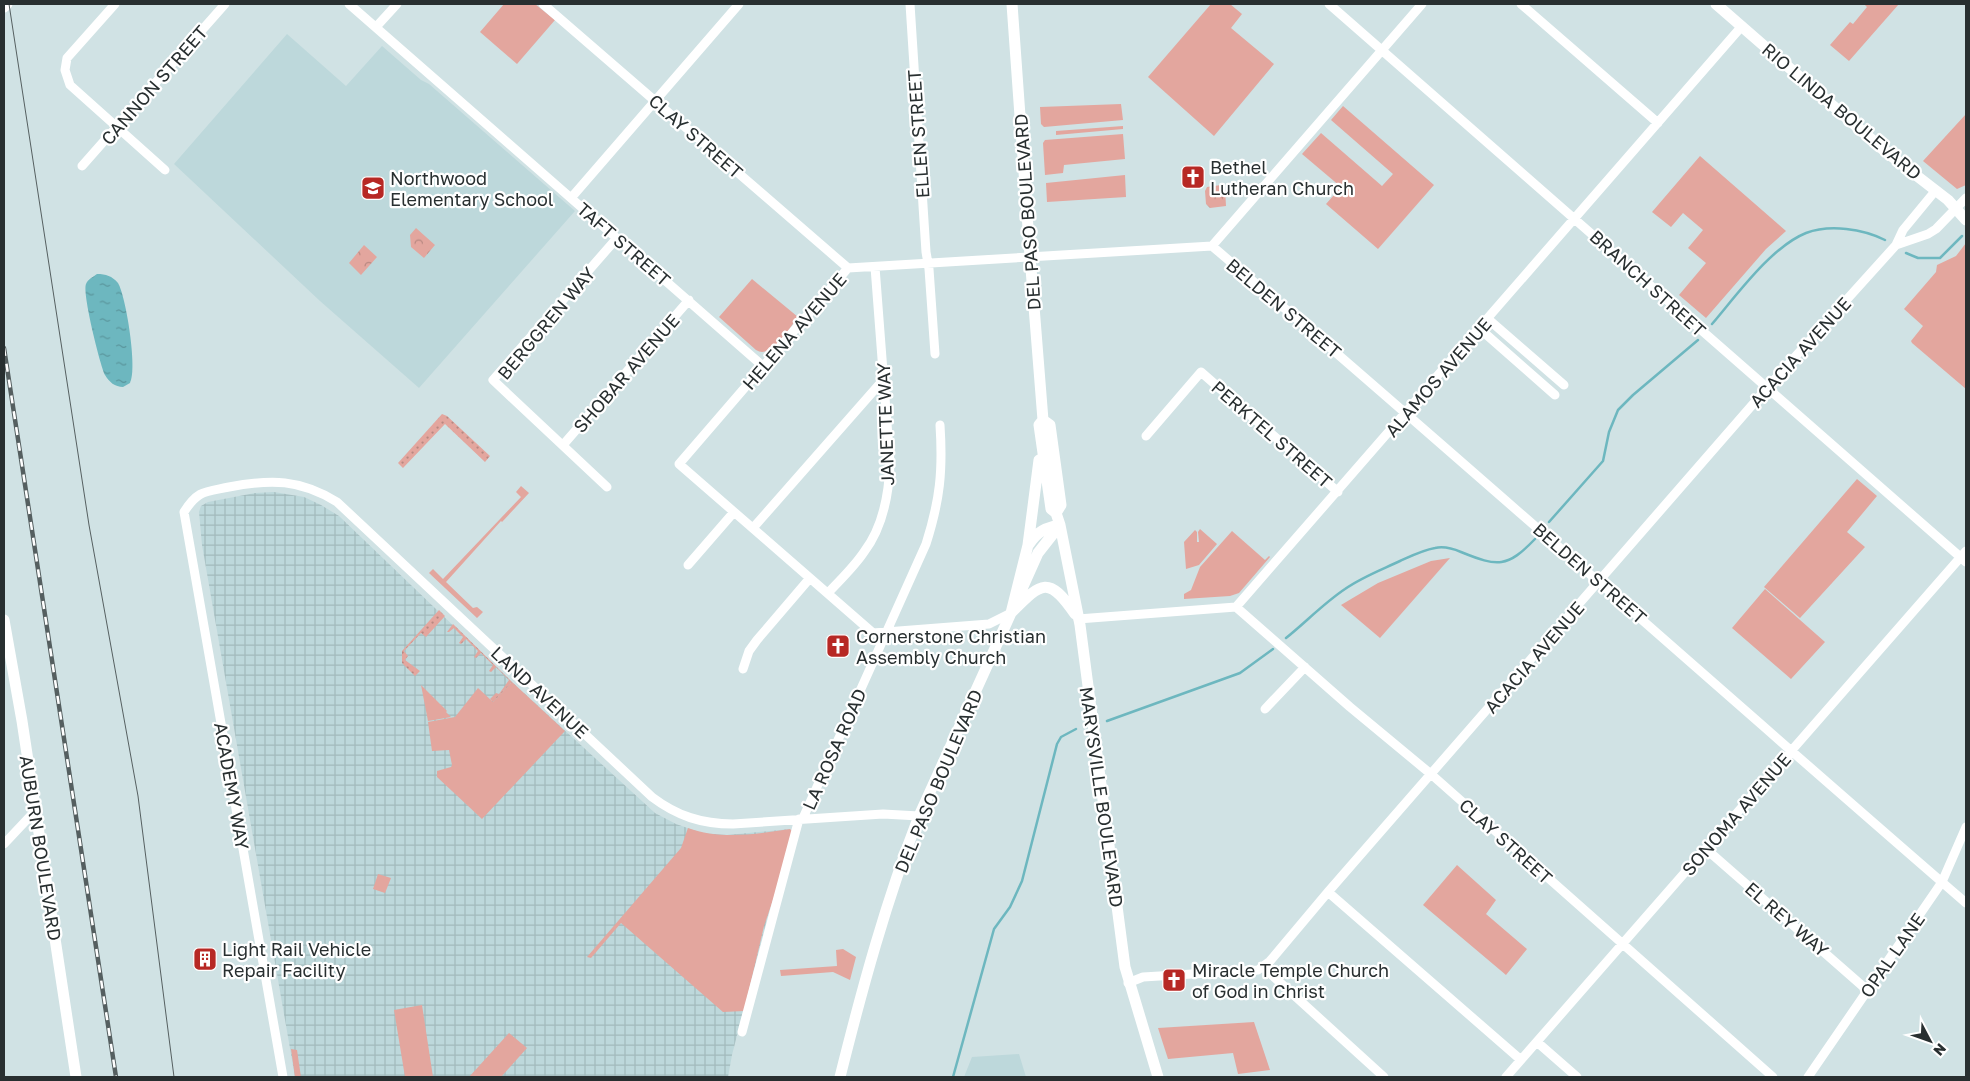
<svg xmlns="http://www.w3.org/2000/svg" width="1970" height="1081" font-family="'Golos Text',sans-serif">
<defs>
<pattern id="industrial-grid" width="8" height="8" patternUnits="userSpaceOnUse" patternTransform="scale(1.25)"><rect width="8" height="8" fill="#bdd8db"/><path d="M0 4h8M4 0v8" fill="none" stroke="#a2babc"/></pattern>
<pattern id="forest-crowns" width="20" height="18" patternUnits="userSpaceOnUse" patternTransform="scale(1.25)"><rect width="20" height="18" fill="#e3a69e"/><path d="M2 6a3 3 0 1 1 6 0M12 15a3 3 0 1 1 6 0" fill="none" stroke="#b88881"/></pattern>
<pattern id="garden-dots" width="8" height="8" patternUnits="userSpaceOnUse" patternTransform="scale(1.25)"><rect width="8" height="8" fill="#e3a69e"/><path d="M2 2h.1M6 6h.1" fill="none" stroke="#b88881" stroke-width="1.8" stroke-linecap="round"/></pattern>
<pattern id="water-ripples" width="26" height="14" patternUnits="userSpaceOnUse" patternTransform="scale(1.25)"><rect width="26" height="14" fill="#6db7bf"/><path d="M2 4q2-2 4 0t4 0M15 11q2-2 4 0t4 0" fill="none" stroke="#5a959c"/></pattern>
</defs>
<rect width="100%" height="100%" fill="#d0e2e4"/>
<path fill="#bdd8db" d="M287,34L346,86L382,46L421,80L429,84L575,211L419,388L320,301L174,164Z
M1019,1054L1026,1077H964L972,1057Z"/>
<path fill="url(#industrial-grid)" d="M274,492L304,497L321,505L339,516L512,682L655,813L676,824L702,833L727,835L790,829L732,1055L728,1077H295L202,545L199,512L201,506L208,502L255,493Z"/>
<path fill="#e3a69e" d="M504,4H535L555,20L517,64L480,32Z
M1211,4H1230L1242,14L1231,28L1274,64L1214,136L1148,77Z
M1864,4H1899L1849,61L1830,45L1850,22L1853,24L1867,7Z
M1121,104L1123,120L1044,127L1041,124L1040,107Z
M1343,106L1434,185L1378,249L1326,204L1341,187L1302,154L1321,133L1382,186L1393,174L1331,120Z
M1966,114V185L1957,189L1923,161Z
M1123,126V129L1056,135V131Z
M1123,134L1125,159L1064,165L1063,173L1045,175L1043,143L1045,140Z
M1700,156L1786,231L1766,249L1706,318L1679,295L1706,263L1688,248L1703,230L1683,213L1671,227L1652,212Z
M1125,175L1126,197L1047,202L1046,183Z
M1966,243V389L1912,343L1911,341L1923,326L1904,309L1936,272L1937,265L1956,256Z
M752,279L798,317C789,328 772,360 756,350L719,317Z
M1857,479L1877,496L1847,532L1865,547L1800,618L1764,587Z
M521,486L529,493L502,522L501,521L446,582L473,608L477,607L483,612L477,618L429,573L433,569L443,579L521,497L516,492Z
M1200,529L1217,544L1199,565L1186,569L1184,542L1195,530L1197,532V542H1199L1198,532Z
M1232,531L1265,560L1269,556L1270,557L1239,593L1230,596L1184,599V594L1191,590L1200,567Z
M1450,558L1380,638L1341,605L1378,583L1431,561Z
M1765,589L1825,642L1791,679L1732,628Z
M512,682L565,731L482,819L437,777V771L451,767L452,765L449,750L432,751L428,722L455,717L478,688L493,702Z
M421,685L447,711L446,712L451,717L428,721Z
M688,828C720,840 757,834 790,829L792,831L775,894L764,926L744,1011L723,1012L621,923L591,958L587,957L681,848Z
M1457,865L1496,900L1486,914L1527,949L1506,975L1423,905Z
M378,874L391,878L385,893L373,889Z
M843,949L856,957L850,980L833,972L781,976L780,970L837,966L836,950Z
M422,1005L433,1077H405L394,1010Z
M1254,1022L1270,1070L1238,1074L1233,1053L1168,1059L1158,1028Z
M509,1033L527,1048L501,1077H469Z
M291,1049L297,1050L301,1077H295Z"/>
<path fill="url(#forest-crowns)" d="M1221,185L1225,188L1226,206L1210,208L1206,204L1205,191L1207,187Z
M416,228L435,245L424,258L411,247L410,235Z
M364,245L377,257L361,275L349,263Z"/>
<path fill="url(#garden-dots)" d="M442,414L447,416L490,456L485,462L445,424L403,468L398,463Z
M439,610L445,616L426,637L421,633L404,651L408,656L405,660L420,671L415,676L402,663V651Z
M453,624L512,682L493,702L490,699L496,693L499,694L509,680L496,667L491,672L489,671L493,665L481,653L476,658L474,657L478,651L466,639L461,644L459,643L463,637L454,628L449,632H447Z"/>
<path fill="url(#water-ripples)" d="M97,274C106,274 112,276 118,283C126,296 138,370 130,383L123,387C115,387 109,382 105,375C100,364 82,293 86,284C88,279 93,277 97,274Z"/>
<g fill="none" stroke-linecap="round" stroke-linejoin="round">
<path stroke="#6db7bf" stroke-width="2.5" d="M1906,253L1918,258H1940L1962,236
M1712,324C1736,296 1771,247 1806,233C1830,224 1863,229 1885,240
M1549,522L1603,461L1609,432L1618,410L1633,395L1698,340
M1286,638C1306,622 1324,603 1345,589C1362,577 1381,570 1400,561C1411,556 1423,550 1435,548C1444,546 1454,549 1461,552C1498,567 1507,568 1535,539
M1107,721L1240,673L1273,649
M953,1077L994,929L1010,907L1022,881L1057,744L1061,737L1076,729"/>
<path stroke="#fff" stroke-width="9" d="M115,4L67,58L65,70L70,85L165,170
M349,4L764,367
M543,4L848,268
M910,4L926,252L929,269L935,354
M1329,4L1966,562
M1521,4L1658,123
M376,27L397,4
M82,166L225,4
M571,198L739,4
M1896,245L1928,234L1936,229L1966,198
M1212,246C1466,463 1714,685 1966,903
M1488,319L1564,385
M1480,329L1555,395
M1146,436L1201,372L1338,492
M563,445L689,300
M607,487L493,380L617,238
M753,528L884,379
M688,565L734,512
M828,593C840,580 854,567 864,552C883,527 889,494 890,463L875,267
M1236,607L1350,707L1432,775L1773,1077
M1011,613L989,624L873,633L679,464L848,268L1212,246L1422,4
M1078,619L1236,607L1742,26
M743,669L749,651L757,640L810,578
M1265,709L1305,667
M803,818L926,544C940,500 943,471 940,425
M4,844L35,811
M1706,849L1867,990
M1328,892L1521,1060
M1263,967L1384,1077
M1128,983L1143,977L1258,970L1270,961L1328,892L1767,388L1896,245L1903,230L1936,190
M742,1032L799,819
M1537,1042L1577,1077
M283,1077L184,512C198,490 205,492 229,487C271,479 300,479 337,502L652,797C677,816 702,824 733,824L883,814L919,816
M1506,1077L1966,551
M1808,1077L1942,882L1966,827"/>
<path stroke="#fff" stroke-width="11" d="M1012,4L1030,256L1043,420
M1716,4L1886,152L1948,200L1966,220
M4,7L7,4
M1043,420L1039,425L1051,509L1056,513L1060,525L1080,625L1125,967L1158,1077
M1043,420L1050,425L1061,505L1056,513
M1029,544C1038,531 1045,528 1060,525
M1021,591L1038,553L1060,525
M1011,613C1041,583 1048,574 1075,614
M4,620L22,721L76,1077
M840,1077C862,989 886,901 919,816L1011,613L1028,545L1039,460"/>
<path stroke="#555f60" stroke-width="1" d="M9,4L89,525L138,796L174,1077"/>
<g stroke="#555f60" stroke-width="4.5">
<path id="rail" d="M4,348L116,1077"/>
</g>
<use href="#rail" stroke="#fff" stroke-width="2.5" stroke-dasharray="8" stroke-linecap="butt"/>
</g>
<defs>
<g id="church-square" transform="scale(1.25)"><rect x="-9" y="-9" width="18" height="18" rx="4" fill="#b72824" stroke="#fff"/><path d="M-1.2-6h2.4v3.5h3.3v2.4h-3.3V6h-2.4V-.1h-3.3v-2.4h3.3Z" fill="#fff"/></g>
<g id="school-square" transform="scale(1.25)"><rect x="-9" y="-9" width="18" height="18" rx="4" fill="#b72824" stroke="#fff"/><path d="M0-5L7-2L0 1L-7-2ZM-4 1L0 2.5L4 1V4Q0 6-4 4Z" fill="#fff"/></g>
<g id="building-square" transform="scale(1.25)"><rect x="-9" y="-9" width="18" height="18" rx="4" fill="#b72824" stroke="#fff"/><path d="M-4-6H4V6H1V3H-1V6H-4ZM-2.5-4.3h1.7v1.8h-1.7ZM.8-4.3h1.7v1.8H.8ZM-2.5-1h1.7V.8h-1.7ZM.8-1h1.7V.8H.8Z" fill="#fff"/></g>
</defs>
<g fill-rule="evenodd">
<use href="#church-square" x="1193" y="177"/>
<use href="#school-square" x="373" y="188"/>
<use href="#church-square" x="838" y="646"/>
<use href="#building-square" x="205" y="959"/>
<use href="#church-square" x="1174" y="980"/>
</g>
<g text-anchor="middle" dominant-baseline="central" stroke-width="4.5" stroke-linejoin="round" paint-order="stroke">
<g font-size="18" fill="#282f30" stroke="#fff">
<text transform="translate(154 85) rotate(-49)">CANNON STREET</text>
<text transform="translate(1842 111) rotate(40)">RIO LINDA BOULEVARD</text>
<text transform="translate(918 134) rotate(-94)">ELLEN STREET</text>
<text transform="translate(696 136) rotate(41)">CLAY STREET</text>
<text transform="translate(1027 212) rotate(-94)">DEL PASO BOULEVARD</text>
<text transform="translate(624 244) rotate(41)">TAFT STREET</text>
<text transform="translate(1648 283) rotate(42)">BRANCH STREET</text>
<text transform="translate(1284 308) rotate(40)">BELDEN STREET</text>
<text transform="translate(546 323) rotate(-50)">BERGGREN WAY</text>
<text transform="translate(794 331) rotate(-49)">HELENA AVENUE</text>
<text transform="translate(1800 352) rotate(-48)">ACACIA AVENUE</text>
<text transform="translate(626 373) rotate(-49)">SHOBAR AVENUE</text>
<text transform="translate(1438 377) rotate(-49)">ALAMOS AVENUE</text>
<text transform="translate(885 424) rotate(-92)">JANETTE WAY</text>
<text transform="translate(1272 434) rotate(41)">PERKTEL STREET</text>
<text transform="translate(1590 573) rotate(41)">BELDEN STREET</text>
<text transform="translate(1534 657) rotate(-49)">ACACIA AVENUE</text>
<text transform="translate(540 692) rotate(43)">LAND AVENUE</text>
<text transform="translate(834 749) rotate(-66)">LA ROSA ROAD</text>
<text transform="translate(938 781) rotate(-67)">DEL PASO BOULEVARD</text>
<text transform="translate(232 786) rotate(80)">ACADEMY WAY</text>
<text transform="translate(1102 797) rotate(82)">MARYSVILLE BOULEVARD</text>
<text transform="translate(1736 814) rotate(-49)">SONOMA AVENUE</text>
<text transform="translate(1506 841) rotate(42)">CLAY STREET</text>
<text transform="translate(41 848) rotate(81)">AUBURN BOULEVARD</text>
<text transform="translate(1787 919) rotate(41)">EL REY WAY</text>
<text transform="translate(1892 955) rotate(-55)">OPAL LANE</text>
</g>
<g font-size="18" fill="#282f30" stroke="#fff" text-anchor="start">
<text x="1210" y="167">Bethel<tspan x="1210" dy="21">Lutheran Church</tspan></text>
<text x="390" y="178">Northwood<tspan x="390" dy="21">Elementary School</tspan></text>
<text x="856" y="636">Cornerstone Christian<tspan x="856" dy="21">Assembly Church</tspan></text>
<text x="222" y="949">Light Rail Vehicle<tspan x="222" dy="21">Repair Facility</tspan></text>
<text x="1192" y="970">Miracle Temple Church<tspan x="1192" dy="21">of God in Christ</tspan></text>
</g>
</g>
<rect width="1970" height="1081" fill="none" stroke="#282f30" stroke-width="10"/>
<g transform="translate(1930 1041) rotate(131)" stroke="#ffffff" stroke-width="4" paint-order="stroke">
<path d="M0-4L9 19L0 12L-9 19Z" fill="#282f30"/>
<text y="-8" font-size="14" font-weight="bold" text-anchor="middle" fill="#282f30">N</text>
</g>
</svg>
